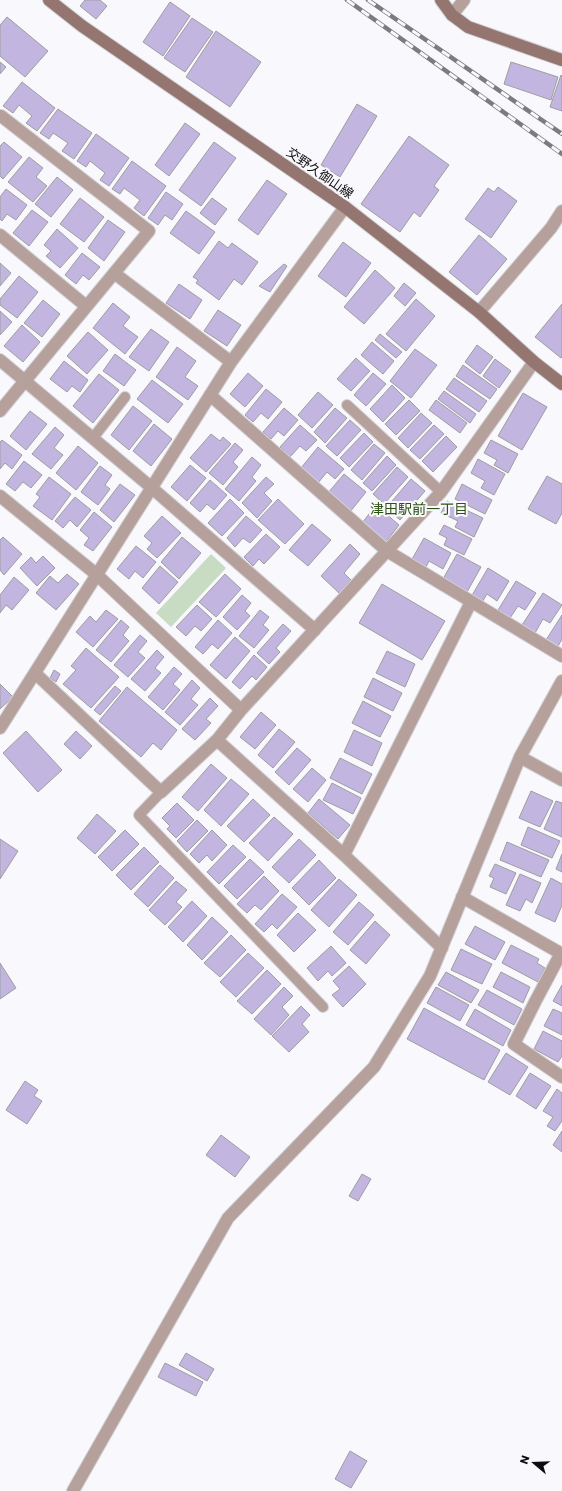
<svg xmlns="http://www.w3.org/2000/svg" width="562" height="1491" font-family="Poppins,'Noto Sans JP',sans-serif">
<rect width="100%" height="100%" fill="#f9f9fd"/>
<path fill="#c8dbc3" d="M211,554L226,568L171,627L156,613Z"/>
<path fill="#c2b6e0" stroke="#9e9da1" d="M85,0H100L107,6L96,19L80,6Z
M170,2L190,16L163,56L143,42Z
M7,17L48,51L25,77L0,56V25Z
M192,18L213,32L185,72L164,58Z
M216,31L261,62L230,107L186,77Z
M0,62L6,67L0,74Z
M511,62L558,77L551,100L504,84Z
M561,75L562,76V111L550,107Z
M22,82L55,108L37,131L26,123L32,116L19,105L13,113L3,106Z
M357,104L377,116L340,177L321,165Z
M58,109L92,133L74,159L62,151L68,143L53,133L49,139L40,133Z
M185,123L200,134L169,176L155,165Z
M96,134L129,158L109,186L100,180L105,173L90,161L86,167L77,161Z
M409,136L449,165L434,186L439,190L420,217L414,212L400,232L361,204Z
M4,142L22,157L3,179L0,176V146Z
M214,142L236,158L201,206L179,190Z
M29,157L43,168L36,177L47,186L33,202L8,182Z
M132,161L166,186L144,216L134,208L140,200L124,188L120,194L112,189Z
M57,177L73,190L51,217L35,204Z
M267,180L287,194L258,235L238,220Z
M498,187L517,201L491,238L465,219L488,188L494,192Z
M6,189L27,205L16,220L7,214L2,221L0,219V197Z
M166,192L183,204L172,220L165,215L158,225L148,218Z
M80,198L104,217L84,242L60,224Z
M212,198L227,209L215,225L200,213Z
M32,210L48,222L29,246L13,233Z
M186,211L215,232L199,254L170,233Z
M108,220L125,232L104,261L88,248Z
M57,229L78,248L60,268L46,256L51,251L44,245Z
M479,235L507,259L477,295L449,272Z
M219,241L228,248L232,243L258,262L242,285L234,279L219,300L196,283L198,280L193,277Z
M343,242L371,263L346,297L318,276Z
M82,253L100,267L89,280L83,275L76,284L65,275Z
M0,263L11,273L0,286Z
M284,264L287,266L270,292L259,286Z
M375,270L395,288L364,324L344,307Z
M19,276L38,292L17,318L0,305V299Z
M404,283L416,293L405,306L394,296Z
M179,284L202,300L190,319L166,303Z
M416,299L435,316L406,351L386,334Z
M43,300L60,314L42,337L24,323Z
M113,303L130,317L123,326L138,337L125,354L93,328Z
M562,304V357L561,358L535,337Z
M218,310L241,325L227,346L204,331Z
M0,311L12,322L0,335Z
M22,325L40,342L23,362L4,346Z
M151,329L169,342L149,371L129,357Z
M88,332L108,350L87,374L67,356Z
M380,334L402,352L396,358L375,340Z
M372,342L394,361L383,374L361,355Z
M477,345L493,357L480,374L465,362Z
M177,347L196,361L185,377L198,386L188,400L156,377Z
M415,349L437,365L411,398L390,381Z
M115,354L136,370L124,386L103,371Z
M356,358L370,371L351,391L337,379Z
M495,359L511,371L499,388L483,376Z
M64,361L88,380L80,392L72,386L67,392L50,379Z
M463,365L497,389L490,399L456,376Z
M248,373L263,386L245,407L230,394Z
M373,373L386,384L366,406L354,395Z
M99,374L119,390L93,423L73,406Z
M454,378L487,401L479,412L446,389Z
M152,380L183,404L168,423L137,399Z
M392,385L405,398L383,422L370,409Z
M266,389L282,402L268,419L261,413L253,422L245,415Z
M444,391L476,414L470,423L438,399Z
M318,392L333,405L312,428L298,415Z
M523,393L547,407L522,450L498,436Z
M409,400L420,411L396,435L385,424Z
M436,400L467,423L460,433L429,410Z
M133,406L152,421L129,450L111,435Z
M284,408L298,420L284,436L278,431L271,439L263,432Z
M335,408L347,418L325,443L314,432Z
M30,411L47,424L26,450L10,436Z
M421,413L432,423L408,448L398,438Z
M350,420L361,430L337,456L326,446Z
M154,424L172,439L151,466L133,451Z
M300,425L317,440L306,451L300,446L290,457L280,447Z
M434,425L444,434L420,459L410,450Z
M55,427L64,435L54,448L63,455L51,469L32,454Z
M364,433L373,442L349,467L340,458Z
M211,434L220,441L223,437L231,444L206,472L190,458Z
M446,436L457,447L433,472L422,461Z
M2,440L22,455L12,469L5,463L0,469V442Z
M491,440L518,454L508,473L494,465L497,460L484,453Z
M235,443L243,450L233,462L238,467L223,485L209,473Z
M374,444L385,453L362,480L351,470Z
M78,446L98,463L76,490L56,473Z
M318,447L344,469L335,479L327,472L318,483L301,468Z
M387,456L396,465L372,491L363,483Z
M252,457L261,465L252,477L256,481L239,501L225,489Z
M478,459L505,474L494,495L481,488L485,481L471,473Z
M24,461L42,475L31,488L23,482L15,491L6,484Z
M190,465L206,478L187,501L171,487Z
M100,466L112,475L105,485L110,489L98,505L81,492Z
M397,467L408,477L384,504L373,494Z
M344,474L366,492L350,512L328,493Z
M547,476L562,484V513L556,524L528,509Z
M49,477L71,494L52,520L33,506L40,497L36,494Z
M266,477L274,484L264,493L272,501L257,518L242,503Z
M411,479L425,491L400,520L386,508Z
M210,480L227,495L214,510L207,504L200,512L190,503Z
M120,484L135,495L114,522L100,510Z
M462,484L492,500L485,514L455,499Z
M75,497L91,510L77,527L70,520L63,528L55,521Z
M230,499L244,513L222,536L208,523Z
M278,499L304,524L285,544L258,520Z
M447,501L483,518L474,537L455,527L458,521L441,513Z
M376,505L399,525L385,543L362,523Z
M94,512L112,527L93,551L84,545L89,538L80,530Z
M162,516L181,533L157,558L147,549L152,543L144,536Z
M246,516L262,530L250,543L243,538L235,547L227,538Z
M312,524L331,540L308,566L289,550Z
M444,525L472,539L464,555L444,545L447,538L439,534Z
M266,534L280,547L264,564L259,559L253,566L244,557Z
M3,537L22,554L4,575L0,570V540Z
M182,537L201,553L179,579L161,562Z
M424,538L451,553L443,569L429,561L425,569L411,561Z
M350,544L360,554L344,573L351,580L339,593L321,576Z
M136,546L156,562L143,578L135,571L129,579L117,569Z
M457,554L481,567L467,592L443,579Z
M43,556L55,568L37,586L20,568L31,557L36,563Z
M160,566L178,582L159,604L142,588Z
M488,568L509,581L497,601L487,594L481,604L471,597Z
M67,574L79,584L56,610L36,593L50,576L58,583Z
M225,574L241,589L216,617L199,602Z
M14,577L29,590L12,610L6,605L0,613V595Z
M516,581L536,593L525,610L518,606L510,618L498,610Z
M382,584L445,621L422,660L359,623Z
M543,593L562,605L550,623L543,619L535,633L522,625Z
M242,595L251,603L245,611L250,616L237,630L223,617Z
M197,605L212,619L201,631L195,626L186,636L176,627Z
M106,610L118,619L93,647L76,632L90,616L96,622Z
M260,610L269,617L263,625L269,630L254,648L239,636Z
M562,615V639L557,648L546,640Z
M121,620L129,627L123,635L129,641L111,662L96,650Z
M218,620L232,633L218,649L212,644L203,654L195,647Z
M283,624L291,631L276,648L280,652L269,664L257,653Z
M140,635L147,641L138,652L145,658L128,677L114,665Z
M235,637L250,651L226,679L210,665Z
M86,648L119,677L91,708L63,684L76,670L71,666Z
M157,650L164,657L155,668L161,673L145,691L131,679Z
M387,651L415,664L405,687L376,673Z
M254,655L267,667L256,680L252,676L240,689L232,682Z
M174,667L182,674L173,684L180,690L163,710L148,697Z
M54,670L60,674L56,682L50,678Z
M373,678L402,693L393,711L364,697Z
M192,680L200,688L191,699L198,705L180,725L165,712Z
M0,684L13,697L0,709Z
M115,686L121,691L100,715L94,710Z
M127,687L177,730L161,750L153,743L141,757L99,721Z
M210,698L218,706L206,719L211,723L195,740L182,729Z
M363,701L391,716L380,737L352,723Z
M261,712L276,725L255,749L240,737Z
M279,729L295,742L273,768L258,755Z
M354,730L382,743L372,766L344,752Z
M26,731L62,770L38,792L3,753Z
M76,731L92,746L80,759L64,744Z
M297,748L311,760L289,785L275,772Z
M340,758L372,774L362,794L330,778Z
M211,764L227,778L198,811L182,797Z
M312,768L326,780L308,802L293,789Z
M231,779L249,794L221,826L204,810Z
M332,783L361,798L353,814L323,800Z
M531,791L553,801L540,827L519,818Z
M253,799L270,815L244,842L227,826Z
M319,799L350,825L338,839L308,813Z
M556,801L562,803V837L544,829Z
M177,803L194,820L176,838L167,829L170,826L162,818Z
M97,814L116,831L95,854L77,838Z
M274,817L293,834L268,861L249,843Z
M197,820L208,831L187,852L177,841Z
M528,827L560,841L552,858L521,845Z
M125,830L139,844L112,871L98,857Z
M212,830L227,845L212,861L207,855L199,863L190,854Z
M0,839L18,851L0,879Z
M299,839L316,855L289,883L272,867Z
M507,842L549,860L541,877L500,860Z
M233,845L246,857L219,884L207,872Z
M144,847L159,862L131,890L116,875Z
M562,854V872L556,869Z
M250,859L264,872L237,899L224,886Z
M319,860L336,878L309,905L292,888Z
M495,864L516,873L506,894L490,887L494,878L489,876Z
M160,865L174,878L148,907L134,894Z
M520,874L541,883L532,903L526,899L520,911L506,905Z
M264,876L279,891L261,910L255,905L247,913L237,904Z
M551,878L562,884V905L555,922L535,913Z
M339,879L357,895L329,927L311,910Z
M176,881L187,890L176,902L182,907L165,925L149,910Z
M282,894L297,907L277,929L272,924L264,932L255,924Z
M192,901L207,916L183,942L168,927Z
M359,902L374,915L348,945L333,932Z
M298,913L316,930L294,952L277,935Z
M212,917L228,932L202,960L187,945Z
M375,921L390,935L366,964L350,950Z
M475,926L505,942L495,960L465,944Z
M231,935L246,950L220,977L204,963Z
M511,945L539,959L537,963L545,968L538,982L502,963Z
M331,946L346,963L332,976L328,971L318,981L307,968Z
M461,949L492,964L482,984L451,970Z
M248,953L264,968L236,997L220,982Z
M0,963L16,988L0,999Z
M349,966L366,984L343,1007L332,995L340,989L333,981Z
M267,970L281,984L252,1014L237,1001Z
M446,972L479,990L471,1003L438,985Z
M501,972L530,987L523,1003L493,987Z
M562,985V1006L553,1001Z
M284,987L293,996L282,1007L289,1015L271,1035L254,1019Z
M436,987L469,1005L460,1021L427,1003Z
M487,990L522,1009L514,1025L478,1005Z
M301,1006L310,1015L302,1024L309,1032L289,1052L272,1036Z
M424,1008L500,1050L484,1080L407,1039Z
M475,1009L511,1030L503,1046L466,1025Z
M553,1009L562,1013V1035L544,1026Z
M543,1031L562,1041V1056L558,1062L534,1049Z
M506,1053L528,1067L510,1095L488,1082Z
M530,1073L551,1086L536,1109L516,1096Z
M25,1081L38,1090L34,1096L42,1101L27,1124L6,1110Z
M557,1089L562,1093V1121L555,1131L547,1126L553,1117L543,1111Z
M562,1131V1152L553,1145Z
M221,1135L250,1157L235,1177L206,1155Z
M362,1174L371,1179L358,1201L349,1196Z
M186,1353L214,1369L207,1381L179,1365Z
M165,1363L203,1382L196,1396L158,1377Z
M350,1451L367,1461L351,1488L335,1479Z"/>
<g fill="none" stroke-linecap="round" stroke-linejoin="round">
<g stroke="#d3d3d7" stroke-width="12">
<path id="lane" d="M347,405L441,492
M93,438L125,397
M161,792L139,815L323,1007"/>
</g>
<g stroke="#d3d3d7" stroke-width="14">
<path id="street" d="M452,15L464,0
M0,117L1,116L149,231L0,411
M0,235L86,306
M114,273L231,362
M479,312L551,228L562,211
M0,360L152,488L315,630
M210,395L387,551L562,656
M0,496L96,574L241,710
M35,673L161,792L217,740L241,710L441,492L534,362
M0,728L231,362L345,207
M217,740L344,855L442,948
M520,757L562,780
M344,855L471,602
M462,897L562,954
M561,953L535,1002L514,1044L562,1077
M73,1491L228,1218L374,1067L430,976L520,757L562,681"/>
</g>
<g stroke="#d3d3d7" stroke-width="14">
<path id="secondary" d="M49,0L82,26L345,207L479,312L534,362L562,384
M441,0L452,15L468,27L562,60"/>
</g>
<use href="#lane" stroke="#b6a09c" stroke-width="10"/>
<use href="#street" stroke="#b6a09c" stroke-width="12"/>
<use href="#secondary" stroke="#957570" stroke-width="12"/>
<g stroke="#7c7c7e" stroke-width="4.5">
<path id="rail" d="M347,0L562,154
M368,0L562,134"/>
</g>
<use href="#rail" stroke="#f9f9fd" stroke-width="3" stroke-dasharray="9" stroke-linecap="butt"/>
</g>
<g text-anchor="middle" dominant-baseline="central" stroke-width="4" stroke-linejoin="round" paint-order="stroke">
<g font-size="13" fill="#0d0d0f" stroke="#f9f9fd">
<text transform="translate(320 173) rotate(35)">交野久御山線</text>
</g>
<g font-size="14" fill="#2d5213" stroke="#f9f9fd">
<text x="419" y="509">津田駅前一丁目</text>
</g>
</g>
<g transform="translate(534 1463) rotate(289)" stroke="#f9f9fd" stroke-width="3" paint-order="stroke">
<path d="M0-3L7 15L0 10L-7 15Z" fill="#0d0d0f"/>
<text y="-6" font-size="11" font-weight="bold" text-anchor="middle" fill="#0d0d0f">N</text>
</g>
</svg>
